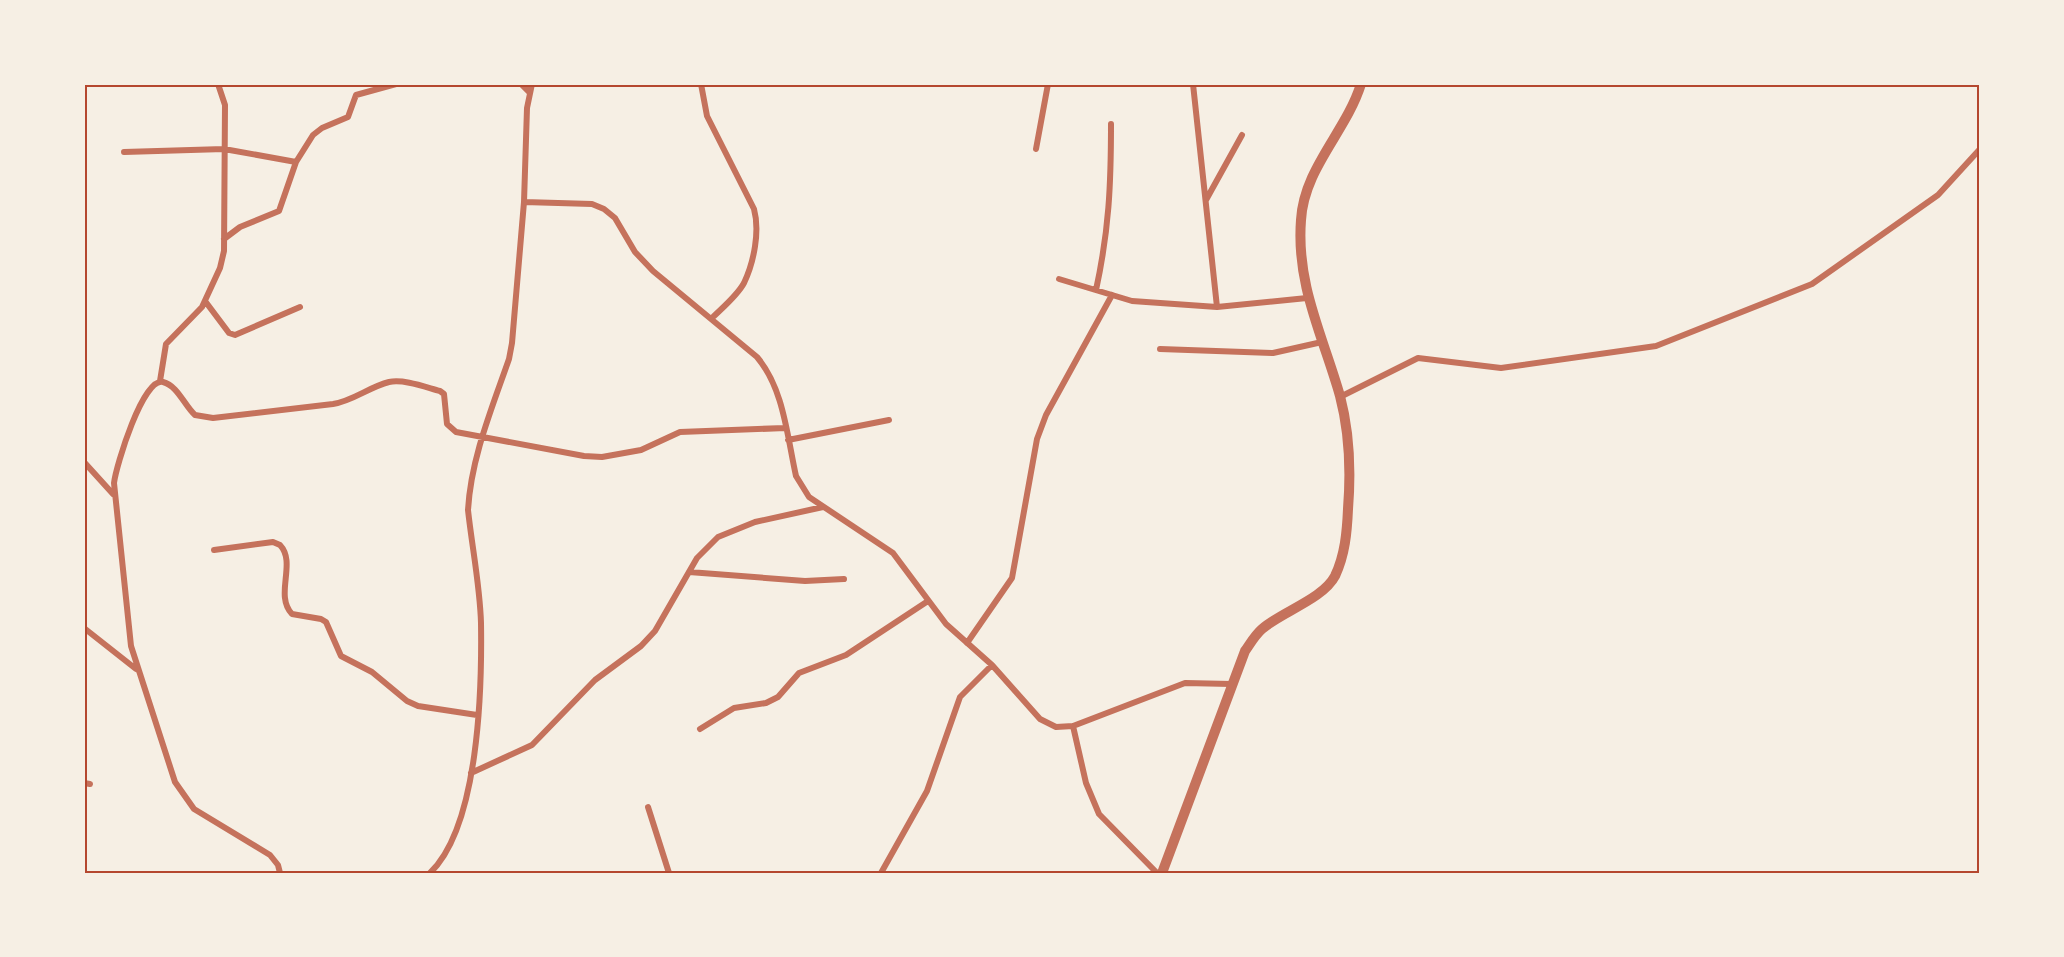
<svg xmlns="http://www.w3.org/2000/svg" width="2064" height="957" font-family="Lora,serif">
<rect width="100%" height="100%" fill="#f6efe4"/>
<g fill="none" stroke-linecap="round" stroke-linejoin="round">
<path stroke="#c5725c" stroke-width="6" d="M521,84L529,92
M701,84L707,116L754,209C760,231 754,262 744,283C737,296 722,308 712,318
M1193,84L1217,307
M1036,149L1048,84
M124,152L224,149L296,162
M1206,200L1242,135
M524,202L592,204L604,209L615,218L635,252L653,271L757,357C784,389 787,436 796,476L809,497L893,553L946,624L992,665L1040,719L1056,727L1073,726L1185,683L1231,684
M224,239L240,227L279,211L296,162L313,135L322,128L348,117L356,95L396,84
M1059,279L1132,301L1217,307L1307,298
M1096,290C1109,230 1111,185 1111,124
M205,301L229,333L235,335L300,307
M1160,349L1273,353L1322,342
M160,381L166,344L202,307L220,268L224,251L225,105L218,84
M1340,397L1418,358L1501,368L1656,346L1812,284L1938,195L1980,149
M788,440L889,420
M84,462L113,494
M214,550L273,542L280,545C297,563 274,595 292,614L321,619L326,622L341,656L372,672L407,701L418,706L477,715
M689,572L805,581L844,579
M84,628L136,669
M967,643L1012,578L1037,439L1046,415L1112,295
M1073,726L1086,783L1099,814L1157,873
M700,729L734,708L766,703L778,697L799,673L846,655L928,601
M471,773L532,745L595,680L641,646L655,631L697,558L718,537L755,522L823,507
M84,783L90,784
M648,807L669,873
M280,873L278,865L270,855L194,809L175,782L131,646L114,483C116,466 143,377 163,382C178,386 184,405 195,415L213,418L333,404C353,401 369,387 389,382C404,379 425,387 440,391L444,394L447,424L456,432L584,456L602,457L641,450L680,432L785,428
M430,873C479,826 482,689 481,623C480,586 472,547 468,510C471,458 492,408 509,359L512,343L524,202L527,108L532,84
M881,873L927,791L960,697L992,665"/>
<path stroke="#c5725c" stroke-width="10" d="M1162,873L1245,651C1250,644 1255,635 1262,629C1281,612 1323,599 1335,576C1345,555 1347,532 1348,509C1351,471 1350,434 1340,396C1323,336 1296,285 1301,220C1304,168 1346,132 1361,84"/>
</g>
<rect width="2064" height="957" fill="none" stroke="#f6efe4" stroke-width="171"/>
<rect x="86" y="86" width="1892" height="786" fill="none" stroke="#b5482f" stroke-width="2"/>
</svg>
